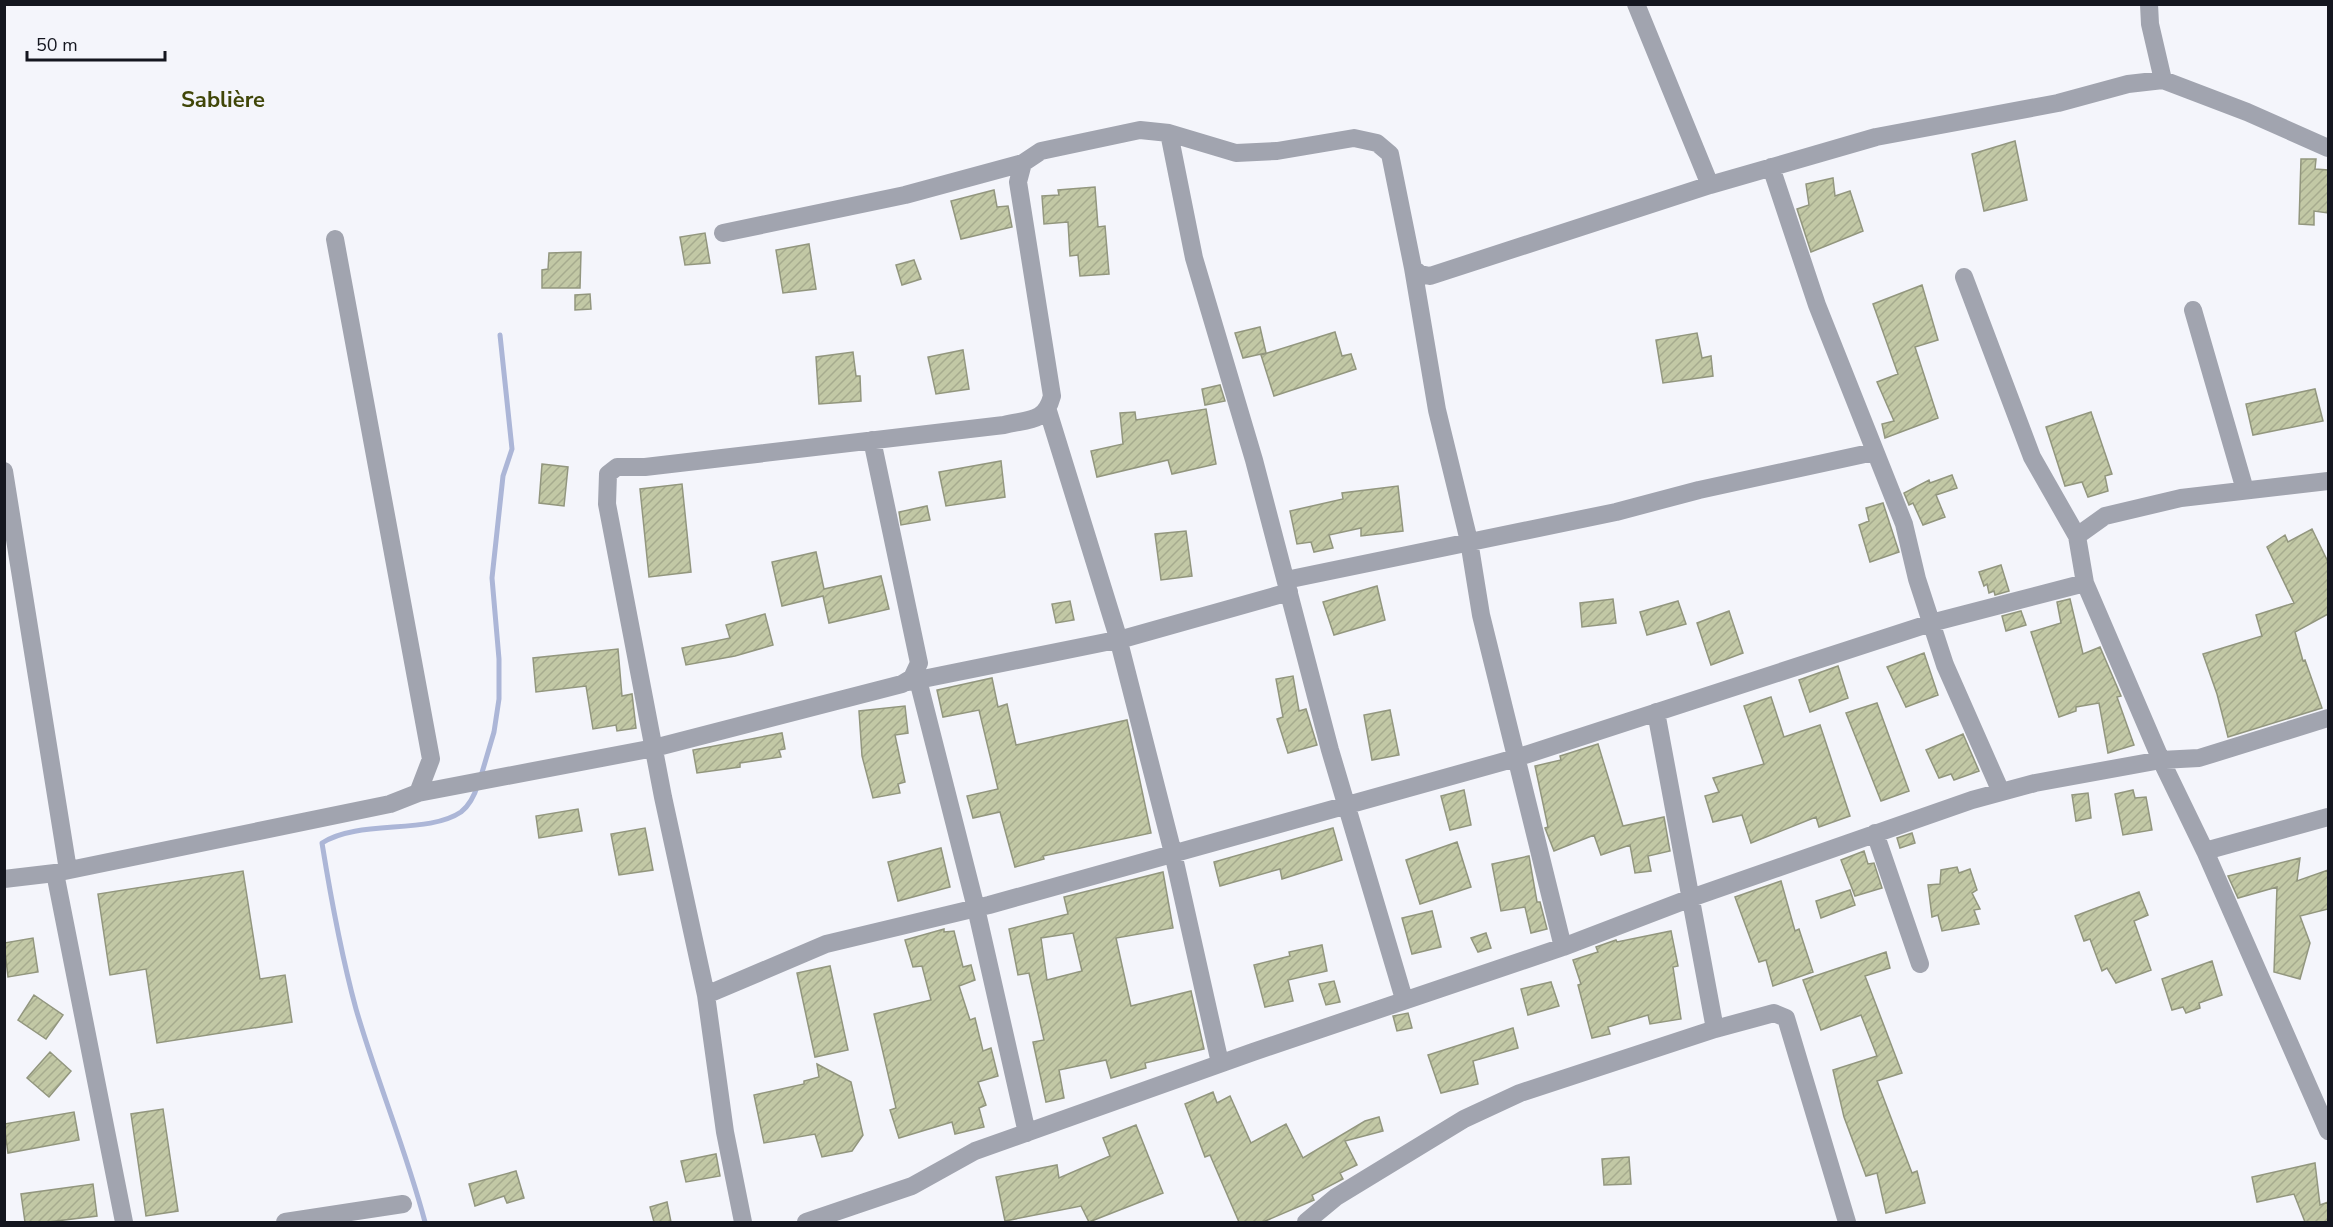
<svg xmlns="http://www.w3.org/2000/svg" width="2333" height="1227" font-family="'Nunito Sans',sans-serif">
<defs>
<pattern id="building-hatch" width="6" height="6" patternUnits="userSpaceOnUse" patternTransform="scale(1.5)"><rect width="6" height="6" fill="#c2c8a5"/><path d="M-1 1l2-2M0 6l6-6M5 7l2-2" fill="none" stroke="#a6ab8e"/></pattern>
</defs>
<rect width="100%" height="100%" fill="#f4f5fb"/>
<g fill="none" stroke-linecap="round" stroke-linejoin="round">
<path stroke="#acb6d7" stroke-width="5" d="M481,776L494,732L499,699V659L492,578L503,476L512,449L500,335
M425,1222C406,1150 377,1081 356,1009C341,954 331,899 322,843C359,819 427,835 461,812C470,805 475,794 478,784"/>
</g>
<path fill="url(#building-hatch)" stroke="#92967e" stroke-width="1.5" fill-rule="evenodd" d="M2015,141L2027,200L1984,211L1972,154Z
M2301,159H2316L2315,169L2328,170V213L2314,211V225L2299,224Z
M1833,178L1835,196L1850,191L1863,231L1811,252L1797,209L1809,205L1806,184Z
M1095,187L1098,227L1105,226L1109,274L1080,276L1078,255L1070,256L1068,222L1044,224L1042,196L1059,195L1058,190Z
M994,190L997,207L1008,206L1012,227L961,239L951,201Z
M705,233L710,263L685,265L680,237Z
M809,244L816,289L783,293L776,250Z
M581,252L580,288H542V270L548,269L549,253Z
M914,260L921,279L902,285L896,265Z
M1922,285L1938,340L1915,347L1938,418L1885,438L1882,424L1894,421L1877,382L1898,374L1873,304Z
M590,294L591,309L575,310V295Z
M1260,327L1266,353L1243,358L1235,333Z
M1335,332L1342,356L1351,354L1356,369L1274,396L1261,355Z
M1697,333L1702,358L1711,356L1713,376L1663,383L1656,340Z
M963,350L969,389L936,394L928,357Z
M853,352L856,376H860L861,401L819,404L816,357Z
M1220,385L1225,401L1205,405L1202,389Z
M2315,389L2323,421L2253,435L2246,404Z
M1206,409L1216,464L1172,474L1168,460L1097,477L1091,451L1123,444L1120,413L1135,412L1136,420Z
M2091,412L2112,474L2105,476L2108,491L2088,497L2082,482L2065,486L2046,427Z
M1001,461L1005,497L946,506L939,472Z
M542,464L568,467L564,506L539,503Z
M1952,475L1957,488L1936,495L1945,517L1923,525L1913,503L1909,505L1904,493L1929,480L1930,483Z
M682,484L691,572L649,577L640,489Z
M1398,486L1403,531L1361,536V528L1329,535L1333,548L1314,552L1311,542L1297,544L1290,511L1343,499L1342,493Z
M1883,503L1899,552L1870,562L1859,525L1869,521L1866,508Z
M927,506L930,520L901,525L899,512Z
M2312,529L2328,562V614L2295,632L2303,661L2305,660L2322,708L2228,737L2217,694L2203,654L2262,636L2256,615L2294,603L2267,547L2285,535L2288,542Z
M1186,531L1192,576L1161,580L1155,534Z
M816,552L824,589L881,576L889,609L829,623L823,596L782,606L772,562Z
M2001,565L2009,591L1995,595L1994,591L1989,593L1987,584L1984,586L1979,572Z
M1377,586L1385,620L1334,635L1323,602Z
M1613,599L1616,623L1582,627L1580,603Z
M2070,599L2083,654L2100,647L2121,696L2117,697L2134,745L2108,753L2099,703L2076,707V711L2059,717L2031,632L2061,623L2057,602Z
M1070,601L1074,620L1056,623L1052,604Z
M1678,601L1686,624L1647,635L1640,612Z
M1729,611L1743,653L1711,665L1697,623Z
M2021,611L2026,625L2006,631L2002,616Z
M765,614L773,645L735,656L686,665L682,648L730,638L726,625Z
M618,649L622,696L632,694L636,728L617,731L616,725L593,729L586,686L536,692L533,658Z
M1924,653L1938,695L1906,707L1887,667Z
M1838,666L1848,698L1810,712L1799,680Z
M1293,676L1299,711L1306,709L1317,745L1288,753L1277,719L1283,717L1276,679Z
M992,678L998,707L1007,704L1016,745L1127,720L1151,833L1043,856L1044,859L1015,867L1000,812L973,818L967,796L998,789L979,710L943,717L937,690Z
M1771,697L1784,737L1820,725L1850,816L1819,827L1816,817L1751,843L1742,815L1713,822L1705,796L1719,792L1713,778L1764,764L1744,706Z
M1877,703L1909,791L1881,801L1846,713Z
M905,706L908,733L895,735L905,782L898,784L900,793L873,798L862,756L859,711Z
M1390,710L1399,755L1372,760L1364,715Z
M782,733L785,749L779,750L781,757L740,763V767L697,773L693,750Z
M1963,734L1979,771L1954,780L1951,774L1939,778L1926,750Z
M1598,744L1623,826L1664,817L1670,851L1648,856L1651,871L1635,873L1630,845L1601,855L1594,835L1554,851L1545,828L1548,827L1535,766L1561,760L1560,756Z
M1464,790L1471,825L1450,830L1441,796Z
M2133,790L2135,798L2146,797L2152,830L2123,835L2115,794Z
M2088,793L2091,818L2076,821L2072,795Z
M578,809L582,831L539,838L536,816Z
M645,828L653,870L619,875L611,834Z
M1333,828L1342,860L1282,879L1280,869L1220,886L1214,862Z
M1912,833L1915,843L1900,848L1897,838Z
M1457,842L1471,887L1420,904L1406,860Z
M941,848L950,887L898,901L888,862Z
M1864,851L1868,864L1874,863L1882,888L1855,896L1841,860Z
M1529,856L1537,902H1540L1547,929L1531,933L1525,907L1501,911L1492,864Z
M2300,858L2297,881L2328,870V909L2300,916L2310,943L2300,979L2274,972L2277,887L2238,898L2228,876Z
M1957,867L1959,873L1970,869L1977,890L1972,893L1980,909L1974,910L1979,924L1942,931L1938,915L1932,917L1928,885L1940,884L1941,870Z
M243,871L260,979L285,975L292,1022L157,1043L146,969L110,975L98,894Z
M1163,872L1173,928L1116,938L1131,1006L1191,991L1204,1049L1145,1063L1146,1068L1111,1078L1106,1060L1059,1070L1064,1098L1046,1102L1033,1042L1044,1040L1029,973L1018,975L1009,929L1068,914L1064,897ZM1073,933L1082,971L1047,980L1041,938Z
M1781,881L1795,931L1799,929L1813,972L1773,986L1766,960L1759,962L1735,897Z
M1850,890L1855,905L1821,918L1816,901Z
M2139,892L2148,915L2134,921L2151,970L2116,983L2107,968L2102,971L2090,939L2084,941L2075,916Z
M1432,911L1441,947L1412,954L1402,918Z
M944,929V932L954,931L963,967L971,965L975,980L959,986L970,1020L975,1018L983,1051L991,1048L998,1076L978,1082L986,1105L979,1108L984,1127L955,1134L952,1122L899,1138L890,1110L896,1108L874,1014L931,1000L922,966L913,967L905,940Z
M1671,931L1678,966L1673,967L1681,1019L1650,1024L1648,1015L1608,1027L1610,1034L1592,1038L1578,985L1581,984L1573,960L1598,952L1596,947L1616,940L1617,942Z
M1486,933L1491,948L1478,952L1471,938Z
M33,938L38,972L8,977L4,943Z
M1322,945L1327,971L1288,980L1293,1001L1265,1007L1254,965L1290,956L1289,952Z
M1886,952L1890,968L1865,976L1902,1073L1877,1081L1912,1173L1917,1171L1925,1203L1886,1213L1877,1173L1866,1176L1844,1117L1833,1070L1877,1056L1861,1015L1821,1030L1803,980Z
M2212,961L2222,995L2199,1003L2200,1008L2186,1013L2183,1007L2172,1010L2162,979Z
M830,966L848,1050L815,1057L797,973Z
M1334,981L1340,1002L1326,1005L1319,984Z
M1551,982L1559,1006L1528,1015L1521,989Z
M34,995L63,1015L46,1039L18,1020Z
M1408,1013L1412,1028L1397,1031L1393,1016Z
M1513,1028L1518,1048L1473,1061L1478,1084L1441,1093L1428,1055Z
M50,1052L71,1071L49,1097L27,1078Z
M817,1064L851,1082L863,1135L852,1151L822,1157L815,1134L764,1143L754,1095L804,1084V1081L819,1077Z
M1213,1092L1217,1103L1230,1096L1251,1143L1286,1124L1303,1158L1365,1121L1379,1117L1383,1131L1345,1141L1357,1165L1340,1173L1343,1179L1312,1195L1314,1200L1263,1222H1239L1210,1155L1205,1157L1185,1104Z
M163,1109L178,1211L146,1216L131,1114Z
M74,1112L79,1140L8,1153L4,1124Z
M1136,1125L1163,1193L1089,1222L1081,1206L1005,1221L996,1177L1057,1165L1059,1178L1110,1156L1103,1138Z
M716,1154L720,1176L686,1182L681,1161Z
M1629,1157L1631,1184L1604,1185L1602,1159Z
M2315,1163L2320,1205L2328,1202V1222H2305L2294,1194L2257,1202L2252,1177Z
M516,1171L524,1198L507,1203L504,1196L475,1206L469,1184Z
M93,1184L97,1216L48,1222H25L21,1194Z
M667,1202L671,1222H654L650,1207Z"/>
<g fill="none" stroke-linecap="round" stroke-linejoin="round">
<path stroke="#a1a4af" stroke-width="18" d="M1636,4L1710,185
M2149,4L2150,24L2163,80
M1169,133L1194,258L1254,460L1330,750L1404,999
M1771,167L1817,305L1904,524L1917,579L1945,665L2001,792
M723,233L905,195L1023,163
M1413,268L1437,410L1469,541L1481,615L1563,947
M1964,277L2032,457L2077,536
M2193,310L2245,490
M1048,411L1117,634L1173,853L1220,1063
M4,471L68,870
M2328,481L2181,498L2105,516L2077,536L2085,583L2161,760L2205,851L2328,1131
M1286,580L1616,512L1699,490L1874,452
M918,680L976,908L1027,1133
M908,682L1126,638L1289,592
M1656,712L1715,1029
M418,793L654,748L902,684L912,678L919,663L872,440
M1875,833L1920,964
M2205,851L2328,817
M55,873L390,804L418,793L431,759L335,239
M4,879L55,873L124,1222
M706,995L826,944L989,905L1516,758L1931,623L2085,583
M285,1222L403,1204
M743,1222L725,1132L706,995L663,797L607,504L608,474L617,467H645L1004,425C1028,419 1045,423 1052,396L1018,182L1023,163L1041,151L1140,130L1169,133L1236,153L1277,151L1354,138L1377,143L1390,154L1413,268L1420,274L1430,276L1710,185L1876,137L2058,103L2128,84L2163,80L2247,112L2328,148
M806,1222L912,1186L975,1151L1253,1052L1563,947L1691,898L1972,800L2035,783L2161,760L2199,758L2328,718
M1306,1222L1336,1197L1464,1119L1520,1093L1715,1029L1774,1013L1786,1018L1847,1222"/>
</g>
<g text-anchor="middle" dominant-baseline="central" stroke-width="4.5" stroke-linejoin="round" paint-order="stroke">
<g font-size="22" font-weight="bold" fill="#404608" stroke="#f4f5fb">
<text x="223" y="100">Sablière</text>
</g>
</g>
<rect width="2333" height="1227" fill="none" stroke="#14161f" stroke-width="12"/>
<path d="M27 51v9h138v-9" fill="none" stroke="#14161f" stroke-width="3"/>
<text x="36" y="51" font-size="18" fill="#14161f" stroke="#f4f5fb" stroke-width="4.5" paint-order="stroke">50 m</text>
</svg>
